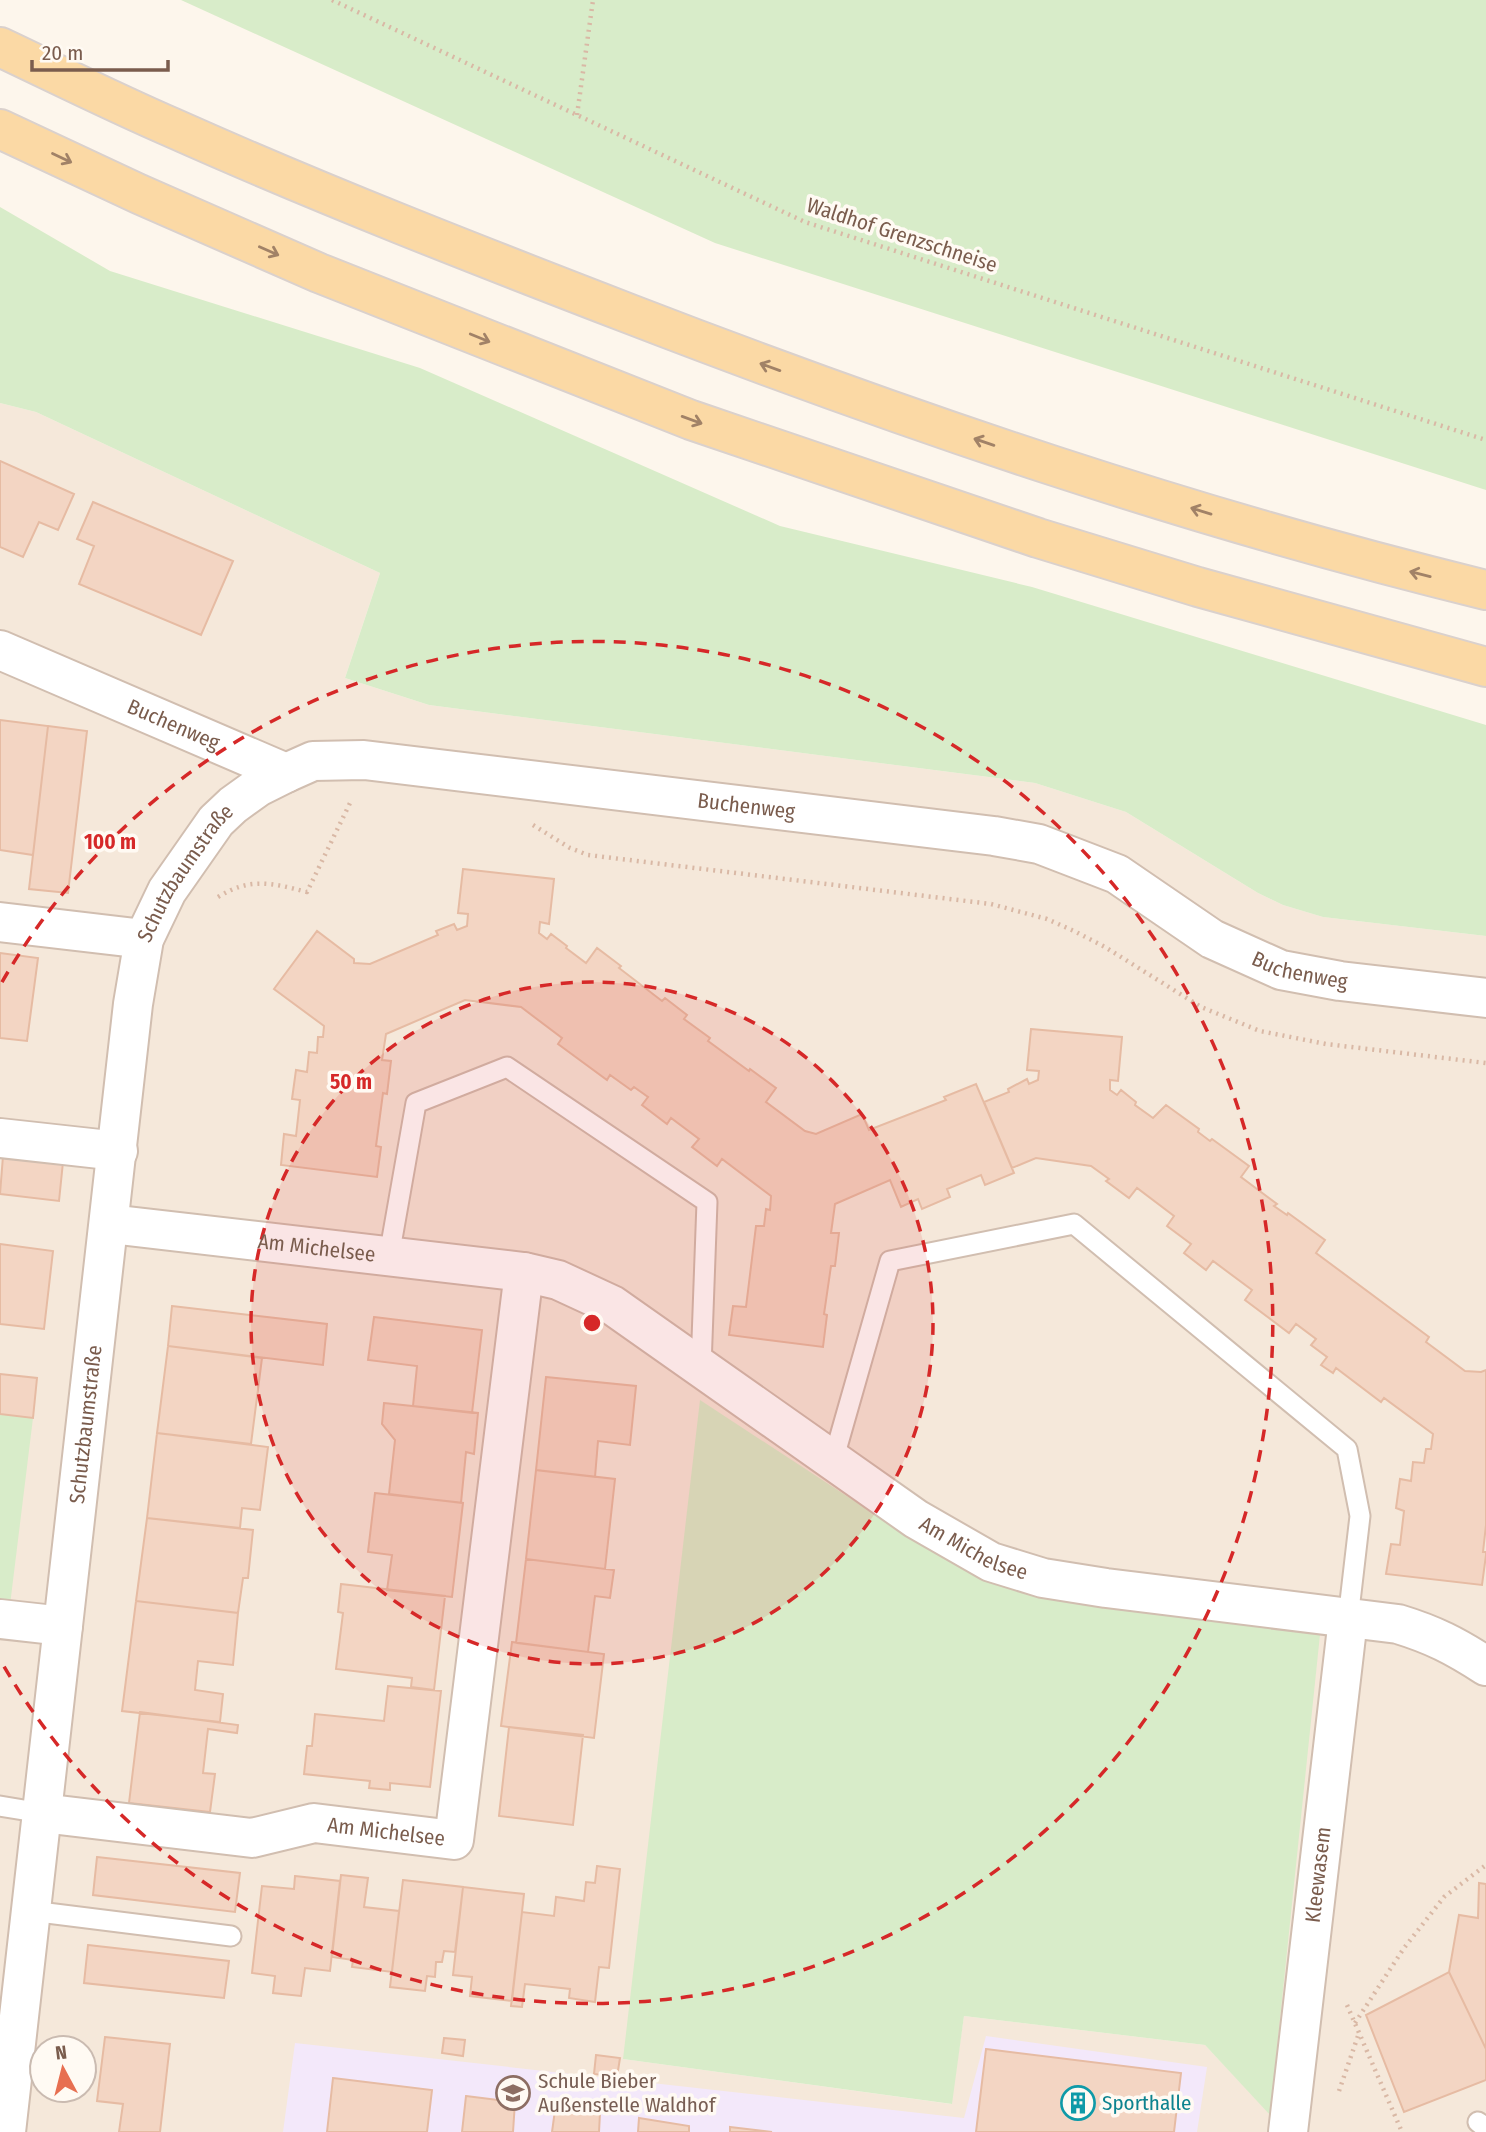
<svg xmlns="http://www.w3.org/2000/svg" width="1486" height="2132" font-family="'Fira Sans Condensed',sans-serif">
<rect width="100%" height="100%" fill="#fdf6ec"/>
<path fill="#f5e8da" fill-rule="evenodd" d="M0,403L36,412L380,573L345,678L429,705L1035,783L1126,812L1258,893L1283,905L1323,917L1486,936V2132H0V1603L32,1418L0,1414ZM920,1544L984,1573L1270,2114L1205,2045L964,2016L951,2104L623,2059ZM42,2048H84V2090H42Z"/>
<path fill="#f3e8fa" d="M986,2036L1207,2067L1197,2132H283L295,2043L964,2118Z"/>
<path fill="#d8ecc9" d="M181,0H1486V490L715,243Z
M0,207L110,271L420,368L780,526L1032,587L1486,725V936L1323,917L1283,905L1258,893L1126,812L1035,783L429,705L345,678L380,573L36,412L0,403Z
M700,1400L920,1544L984,1573L1321,1625L1270,2115L1205,2045L964,2016L952,2104L623,2059Z
M0,1414L33,1418L10,1605L0,1603Z"/>
<path fill="#f3d5c3" stroke="#e6bba3" stroke-width="2" d="M0,461L74,494L58,530L39,522L23,557L0,547Z
M93,502L233,561L201,635L79,584L94,546L77,539Z
M0,720L48,726L33,855L0,850Z
M48,726L87,731L68,893L29,889Z
M463,869L554,879L549,924L540,922L539,933L547,939L551,934L567,946L566,948L586,963L597,948L621,966L619,968L662,1001L665,998L687,1015L684,1019L710,1038L708,1041L749,1071L750,1069L776,1088L766,1102L805,1131L816,1134L862,1114L869,1130L946,1100L944,1097L976,1084L1014,1173L985,1185L981,1175L947,1189L950,1197L922,1209L918,1199L901,1207L890,1180L835,1204L831,1233H839L835,1266H831L824,1314L827,1315L823,1347L729,1335L733,1306L746,1307L756,1226H764L766,1209L770,1210L771,1196L722,1159L717,1166L692,1147L699,1139L671,1118L667,1124L642,1105L648,1097L634,1087L631,1090L610,1075L607,1080L558,1044L562,1038L521,1007L465,1000L386,1034L382,1060L391,1061L387,1094L383,1093L376,1146L381,1147L377,1177L281,1165L284,1134L296,1136L300,1100L292,1099L296,1070L307,1072L309,1052L317,1053L318,1037H323L324,1026L274,989L317,931L354,959V963L370,964L438,935L436,931L454,924L457,930L467,926L468,914L458,913Z
M0,953L38,958L27,1041L0,1038Z
M1031,1029L1122,1037L1118,1081L1110,1080V1090L1117,1095L1121,1090L1136,1102L1135,1105L1153,1118L1166,1105L1199,1129L1198,1132L1210,1141L1212,1139L1249,1166L1241,1177L1277,1204L1274,1206L1287,1215L1288,1213L1325,1240L1316,1253L1429,1337L1426,1342L1465,1371L1481,1372L1486,1370V1525L1483,1552H1486V1555L1482,1585L1386,1574L1391,1544L1400,1545L1404,1511L1396,1508L1400,1479L1411,1481L1413,1462L1424,1463L1426,1449H1431L1433,1434L1384,1398L1381,1402L1336,1368L1333,1373L1321,1365L1327,1357L1311,1345L1316,1339L1296,1324L1289,1333L1245,1300L1252,1290L1213,1261L1206,1270L1184,1253L1191,1244L1167,1226L1174,1216L1137,1188L1129,1198L1106,1181L1109,1179L1091,1166L1036,1158L1012,1168L984,1102L1009,1092L1008,1089L1027,1079L1029,1084L1038,1080L1039,1071L1027,1070Z
M3,1156L63,1162L59,1201L0,1194Z
M0,1244L53,1251L44,1329L0,1324Z
M172,1306L327,1324L323,1365L168,1346Z
M374,1317L482,1330L472,1413L413,1406L417,1366L368,1360Z
M168,1346L262,1358L251,1444L157,1433Z
M0,1374L37,1378L33,1418L0,1414Z
M546,1377L636,1386L630,1445L598,1441L595,1477L536,1470Z
M384,1403L478,1413L474,1454L466,1452L461,1503L389,1494L395,1440L382,1424Z
M157,1433L268,1447L260,1510L242,1508L240,1528L147,1518Z
M536,1470L615,1479L605,1569L526,1559Z
M375,1493L463,1503L452,1597L387,1590L392,1555L368,1552Z
M147,1518L253,1530L248,1578H243L238,1613L136,1601Z
M526,1559L614,1570L610,1598L595,1596L588,1652L516,1643Z
M341,1584L445,1596L434,1690L411,1687L412,1678L336,1669L343,1613L338,1612Z
M136,1601L238,1613L233,1665L198,1661L195,1690L223,1694L220,1722L122,1711Z
M512,1642L604,1654L594,1738L501,1726Z
M388,1686L441,1691L430,1787L390,1783V1790L369,1788L370,1781L304,1774L307,1746H312L315,1714L384,1721Z
M140,1712L238,1725L237,1733L208,1729L203,1773L215,1774L210,1812L129,1803Z
M509,1727L583,1735L573,1825L499,1816Z
M97,1857L240,1873L235,1912L93,1895Z
M597,1866L620,1869L609,1968L599,1967L595,2002L569,1998L570,1989L525,1984L522,2007L511,2006L522,1912L554,1916L556,1897L584,1901L586,1882L595,1883Z
M341,1875L368,1878L364,1907L399,1911L392,1972L352,1967L353,1960L332,1957Z
M295,1876L340,1881L330,1971L305,1968L301,1996L273,1993L275,1976L252,1973L262,1886L294,1889Z
M403,1880L463,1887L455,1952L444,1951L442,1962H436L435,1977L427,1976L425,1991L390,1987Z
M1479,1883L1486,1884V2049L1449,1972L1459,1915L1478,1918Z
M463,1887L524,1894L512,2001L470,1996L472,1977L453,1975Z
M88,1945L229,1961L224,1998L84,1983Z
M1449,1972L1486,2049V2080L1404,2112L1366,2015Z
M105,2037L170,2044L160,2132H119L123,2104L97,2101Z
M444,2038L465,2040L463,2056L442,2053Z
M986,2049L1181,2073L1174,2132H976Z
M596,2055L620,2058L617,2077L594,2074Z
M333,2078L432,2090L427,2132H327Z
M466,2096L515,2102L513,2132H462Z
M555,2110L600,2113L599,2132H552Z
M639,2118L689,2126V2132H638Z
M730,2127L772,2132H730Z"/>
<g fill="none" stroke-linecap="round" stroke-linejoin="round">
<g stroke="#d1beb0" stroke-width="23">
<path id="lane" d="M389,1256L416,1103L507,1067L707,1202L701,1367
M833,1461L890,1261L1074,1224L1347,1449L1360,1516L1348,1619
M0,1806L42,1813
M31,1911L231,1936
M1478,2122L1486,2128"/>
</g>
<g stroke="#d1beb0" stroke-width="42">
<g id="street">
<path id="s1" d="M0,650L286,773L313,761L364,760L994,836L1039,844L1117,874L1212,939L1281,970L1340,981L1486,998"/>
<path d="M0,922L144,939"/>
<path d="M0,1138L118,1151"/>
<path id="s2" d="M110,1224L524,1272L558,1280L612,1305L916,1519L991,1562L1043,1578L1106,1588L1398,1624C1434,1635 1455,1646 1486,1666"/>
<path d="M0,1619L63,1626"/>
<path id="s3" d="M42,1813L252,1838L314,1823L454,1840L524,1272"/>
<path id="s4" d="M6,2132L133,1004L144,939L167,891L216,821L233,805L258,787L286,773"/>
<path id="s5" d="M1288,2132L1348,1619"/>
</g>
</g>
<g stroke="#dad1cd" stroke-width="42">
<path id="primary" d="M0,47C57,74 115,103 173,128C323,195 477,255 630,314C910,422 1195,519 1486,590
M0,129L139,194L319,273L691,420L1038,538L1198,587L1486,667"/>
</g>
<path stroke="#d9b8a5" stroke-width="4.5" stroke-dasharray="2 5" stroke-linecap="butt" d="M332,0L805,222L1486,440
M577,115L593,0
M533,825L570,848L588,855L991,904L1047,919L1074,931L1105,947L1201,1007L1260,1031L1326,1044L1486,1063
M218,897C250,877 272,883 307,892L351,801
M1347,2005L1402,2132
M1355,2023L1404,1948L1444,1897L1486,1865
M1339,2091L1359,2033"/>
<use href="#lane" stroke="#fff" stroke-width="19"/>
<use href="#street" stroke="#fff" stroke-width="38"/>
<use href="#primary" stroke="#fbd9a5" stroke-width="38"/>
</g>
<defs><path id="oneway-shaft" d="M-6 0H5M1.5-3L5.5 0L1.5 3" fill="none" stroke-width="1.6" stroke-linecap="round" stroke-linejoin="round" transform="scale(1.75)"/></defs>
<g stroke="#a18267">
<use href="#oneway-shaft" transform="translate(62 158) rotate(25)"/>
<use href="#oneway-shaft" transform="translate(269 251) rotate(24)"/>
<use href="#oneway-shaft" transform="translate(480 338) rotate(22)"/>
<use href="#oneway-shaft" transform="translate(770 367) rotate(-160)"/>
<use href="#oneway-shaft" transform="translate(692 420) rotate(20)"/>
<use href="#oneway-shaft" transform="translate(984 442) rotate(-161)"/>
<use href="#oneway-shaft" transform="translate(1201 511) rotate(-163)"/>
<use href="#oneway-shaft" transform="translate(1420 574) rotate(-166)"/>
</g>
<circle cx="592" cy="1323" r="341" fill="#d62828" fill-opacity=".12"/>
<g fill="none" stroke="#d62828" stroke-width="3.5" stroke-dasharray="12 9">
<circle cx="592" cy="1323" r="341"/>
<path d="M2 982A681 681 0 1 1 2 1663"/>
</g>
<defs>
<g id="school-ring" transform="scale(1.75)"><circle r="9.5" fill="#fffaf3" stroke="#8d6e63" stroke-width="1.5"/><path d="M0-5L7-2L0 1L-7-2ZM-4 1L0 2.5L4 1V4Q0 6-4 4Z" fill="#8d6e63"/></g>
<g id="building-ring" transform="scale(1.75)"><circle r="9.5" fill="#fffaf3" stroke="#0f9aa8" stroke-width="1.5"/><path d="M-4-6H4V6H1V3H-1V6H-4ZM-2.5-4.3h1.7v1.8h-1.7ZM.8-4.3h1.7v1.8H.8ZM-2.5-1h1.7V.8h-1.7ZM.8-1h1.7V.8H.8Z" fill="#0f9aa8"/></g>
</defs>
<g fill-rule="evenodd">
<use href="#school-ring" x="513" y="2093"/>
<use href="#building-ring" x="1078" y="2103"/>
</g>
<g text-anchor="middle" dominant-baseline="central" stroke-width="7" stroke-linejoin="round" paint-order="stroke">
<g font-size="21" fill="#7a5c4d" stroke="#fffaf3">
<text transform="translate(902 235) rotate(18)">Waldhof Grenzschneise</text>
<text stroke="none"><textPath href="#s1" startOffset="189">Buchenweg</textPath></text>
<text stroke="none"><textPath href="#s1" startOffset="777">Buchenweg</textPath></text>
<text stroke="none"><textPath href="#s4" startOffset="1279">Schutzbaumstraße</textPath></text>
<text stroke="none"><textPath href="#s1" startOffset="1365">Buchenweg</textPath></text>
<text stroke="none"><textPath href="#s2" startOffset="208">Am Michelsee</textPath></text>
<text stroke="none"><textPath href="#s4" startOffset="712">Schutzbaumstraße</textPath></text>
<text stroke="none"><textPath href="#s2" startOffset="948">Am Michelsee</textPath></text>
<text stroke="none"><textPath href="#s3" startOffset="348">Am Michelsee</textPath></text>
<text stroke="none"><textPath href="#s5" startOffset="259">Kleewasem</textPath></text>
</g>
<g font-size="21" fill="#785e54" stroke="#fffaf3" text-anchor="start">
<text x="538" y="2081">Schule Bieber<tspan x="538" dy="24">Außenstelle Waldhof</tspan></text>
</g>
<g font-size="21" fill="#0d838f" stroke="#fffaf3" text-anchor="start">
<text x="1102" y="2103">Sporthalle</text>
</g>
</g>
<circle cx="592" cy="1323" r="10" fill="#d62828" stroke="#fffaf3" stroke-width="3.5"/>
<g font-size="21" text-anchor="middle" font-weight="bold" fill="#d62828" stroke="#fffaf3" stroke-width="7" stroke-linejoin="round" paint-order="stroke">
<text x="110" y="849">100 m</text>
<text x="351" y="1089">50 m</text>
</g>
<g transform="translate(63 2069) rotate(353)"><circle r="33" fill="#fffaf3" stroke="#cabbb1" stroke-width="2"/>
<path d="M0-5L12 26L0 18L-12 26Z" fill="#e76f51"/>
<text y="-10" font-size="19" font-weight="bold" text-anchor="middle" fill="#7a5c4d">N</text>
</g>
<path d="M32 60v10h136v-10" fill="none" stroke="#7a5c4d" stroke-width="3.5"/>
<text x="42" y="60" font-size="21" fill="#7a5c4d" stroke="#fffaf3" stroke-width="5" paint-order="stroke">20 m</text>
</svg>
